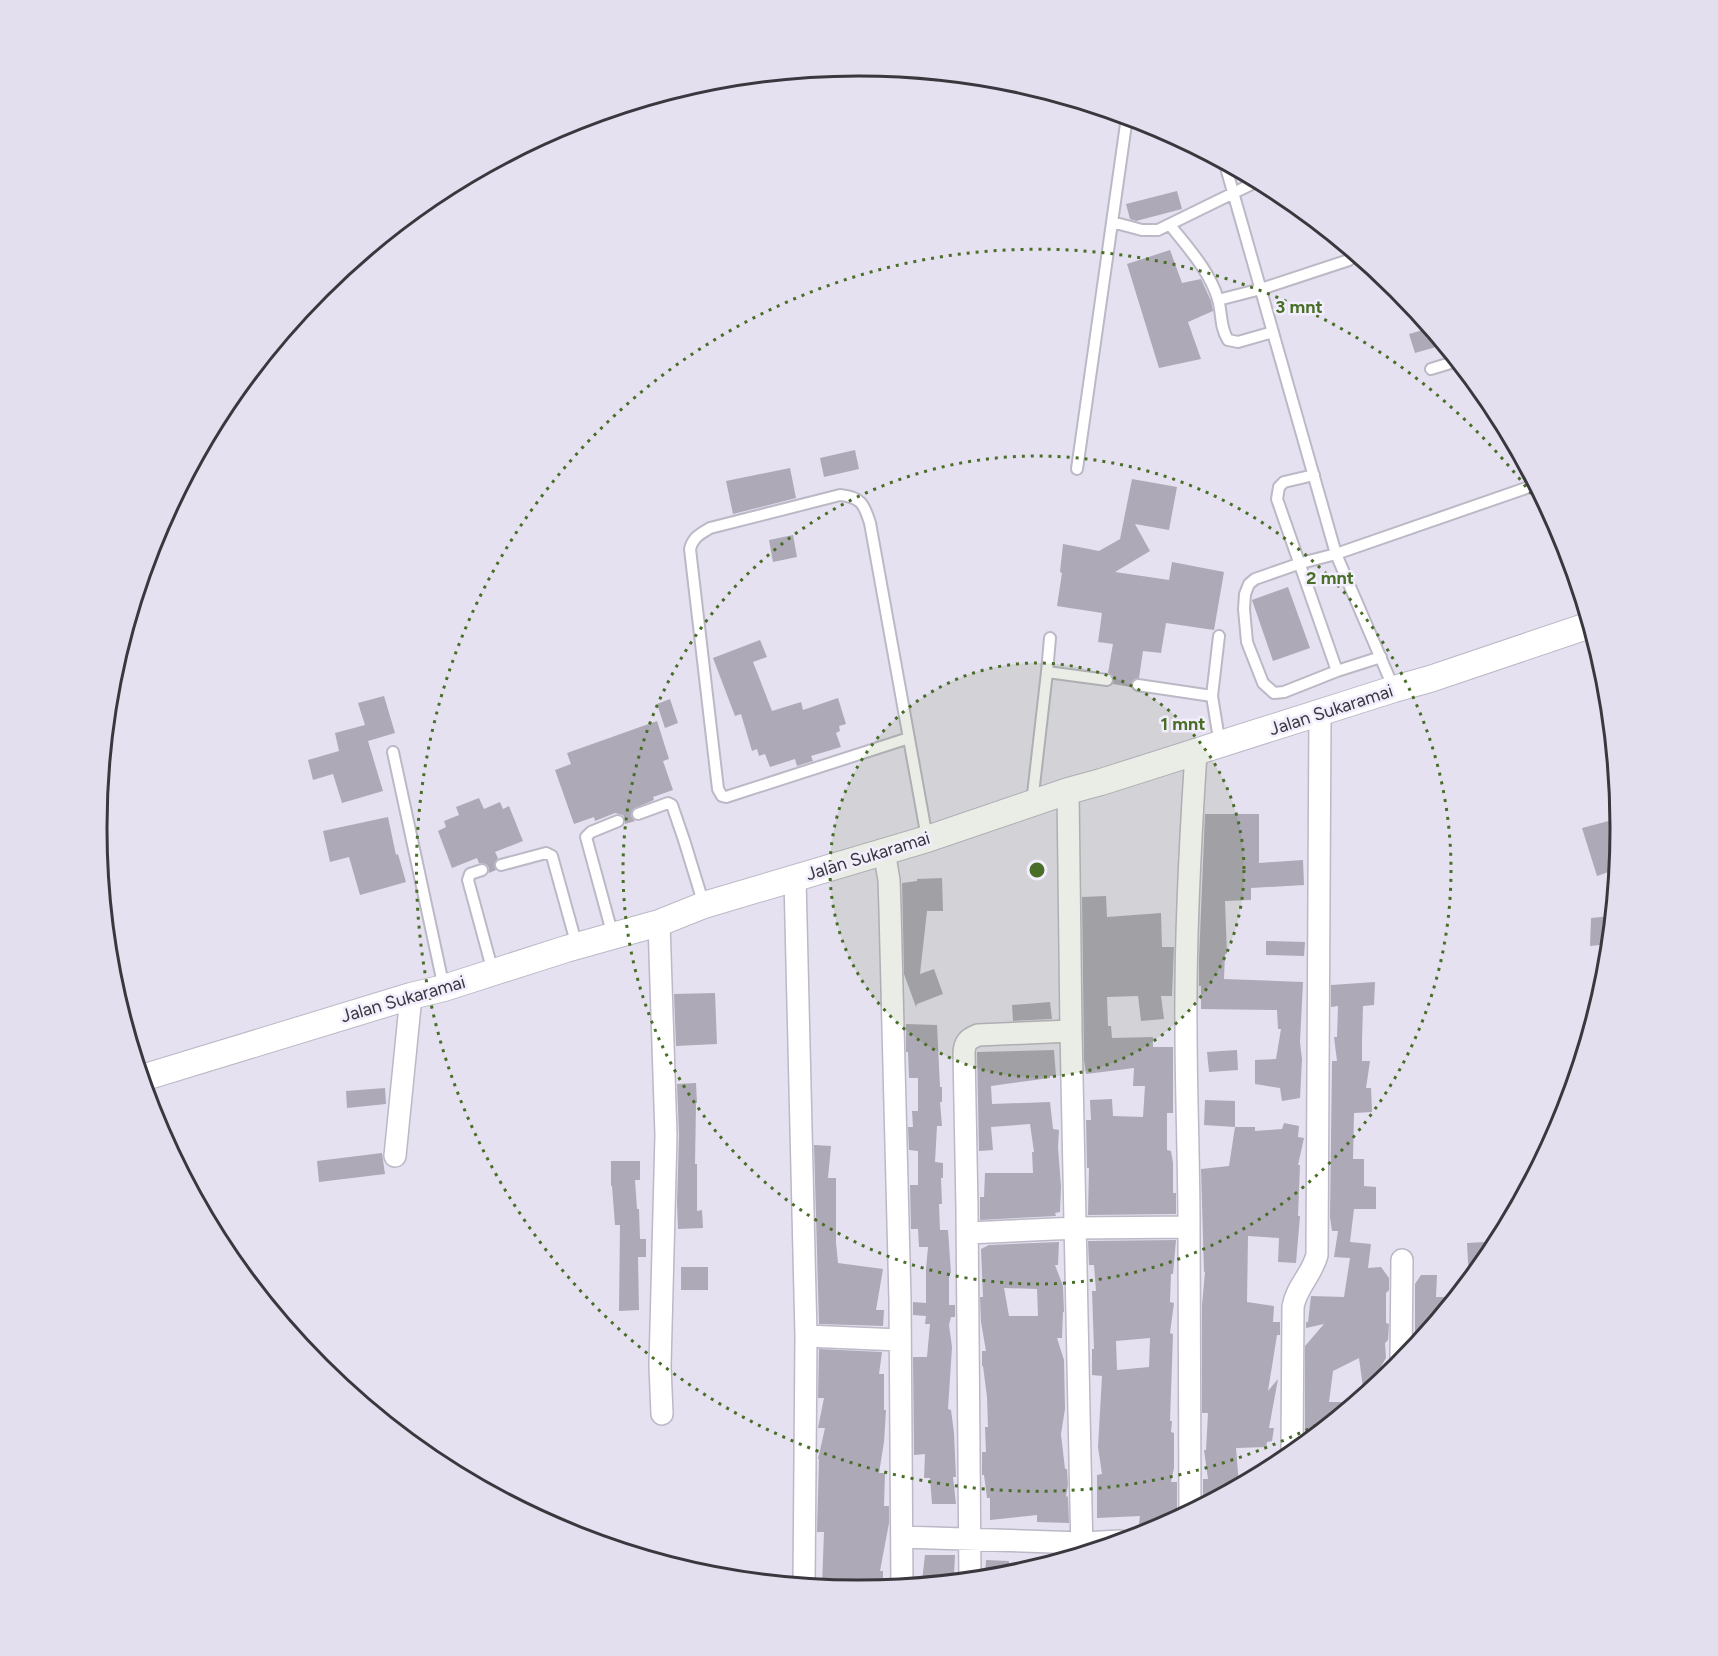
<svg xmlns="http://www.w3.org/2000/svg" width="1718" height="1656" font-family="Figtree,sans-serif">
<rect width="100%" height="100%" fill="#e5e1f0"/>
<path fill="#ada9b7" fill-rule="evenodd" d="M1177,191L1182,209L1136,221L1130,219L1126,204Z
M1170,250L1182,283L1201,279L1211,301L1213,311L1188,322L1201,359L1159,368L1127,264Z
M1430,328L1443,345L1415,353L1409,334Z
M855,450L859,469L824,477L820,458Z
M790,468L796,498L733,514L726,481Z
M1132,479L1177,487L1169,530L1135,524L1150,551L1115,572L1169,580L1172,562L1224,572L1214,630L1166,623L1161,653L1143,651L1139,678L1133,680L1131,687L1113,684L1114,677L1108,673L1113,644L1098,642L1102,613L1057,606L1062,573L1060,572L1063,544L1099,551L1120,539Z
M793,535L797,557L773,562L769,540Z
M1288,587L1310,648L1273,661L1252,600Z
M760,640L767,657L753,662L772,711L801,702L803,710L838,698L846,724L839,726L840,731L836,733L841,747L811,756L813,761L797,766L795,759L770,767L765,754L759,756L757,749L752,751L741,714L735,716L713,658Z
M384,696L395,733L368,741L383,791L342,803L333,774L313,780L308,760L339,751L335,733L365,725L358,703Z
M670,699L678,723L665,728L657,704Z
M657,721L669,759L663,761L673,790L653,797L654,800L633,809L631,816L635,821L625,824V819L623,815L615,813L595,821L594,817L574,824L555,770L571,764L567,753Z
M479,798L484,809L500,802L503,809L509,806L523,841L495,852L498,858L494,864L496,870L489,873V868L487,865L483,863H479L477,858L452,868L438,831L446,827L444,821L459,815L456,807Z
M1205,814H1259V863L1303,860L1304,885L1251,888V900L1225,901L1227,954H1225L1224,979L1303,982L1300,1042L1302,1059L1300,1098L1282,1101L1280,1088L1255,1084V1060L1276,1059L1281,1029H1278L1277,1010L1201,1009V986H1199V959Z
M388,817L396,855L398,854L406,882L360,895L349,857L330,862L323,831Z
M1620,818L1621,828L1617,869L1597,876L1582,828Z
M942,878L943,911H927L920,974L934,969L943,994L917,1004L916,1007L904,974L902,883L917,881V879Z
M1106,896L1107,917L1161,913L1162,947H1174L1172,996H1161L1164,1019L1141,1021L1138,996L1107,997L1108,1026H1111L1112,1038L1153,1037V1047H1173V1113H1167V1150L1171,1151L1173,1163V1193H1176V1214L1088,1215L1089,1168H1087L1086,1120H1091L1090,1100L1112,1099L1113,1116L1143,1117L1145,1086H1133L1134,1068L1086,1074L1084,1060L1082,897Z
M1612,916L1610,944L1590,946L1591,918Z
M1266,941L1305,942L1304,956L1266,955Z
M1375,982L1374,1005L1363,1006L1362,1041V1061H1370L1366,1088H1371L1372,1112L1354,1113L1353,1159H1364V1186L1376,1187V1209H1354L1350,1242L1371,1244L1368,1268L1381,1267L1389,1278V1290L1386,1293V1323L1389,1324L1388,1340L1385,1343L1386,1358L1376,1375L1382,1380L1364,1395L1359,1358L1333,1371L1329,1402H1355L1305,1443V1346L1324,1324L1306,1328V1322H1308L1311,1296L1344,1297L1350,1258L1334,1257L1338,1231H1332L1330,1217L1332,1061H1337L1334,1037H1337L1338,1006L1331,1007V985Z
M715,993L717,1044L676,1046L674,994Z
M1050,1002L1052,1019L1013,1021L1012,1005Z
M906,1024L937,1025L940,1087H942V1102H940L942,1126H937L935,1162L943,1163V1178H941L942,1204H939L940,1230H948L951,1273H949V1305H955V1317H951L949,1325L952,1347L948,1409L951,1410L954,1433L956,1477H953L956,1504H932L930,1478H924L925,1454L914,1455L913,1357H927L930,1324H925L926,1316L913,1315V1302L926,1303V1269L928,1247H919L918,1229H911L910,1185H918V1151L909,1150L908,1127H913L912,1111H918V1078H909L908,1052H906Z
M1054,1050L1056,1076H1050V1078L991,1086L992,1104L1050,1102L1053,1129L1059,1130L1058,1147L1061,1187L1060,1212L1055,1213L1056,1216L980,1220V1197H984L985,1173H1033L1032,1152H1034L1030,1124L991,1127L993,1150L979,1151L977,1052Z
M1237,1050L1238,1070L1209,1072L1207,1052Z
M696,1083L697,1103H696L695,1164H697V1211L702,1210L703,1228L678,1229L677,1203L679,1135L677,1084Z
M385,1088L386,1104L347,1108L346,1091Z
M1205,1100L1235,1101V1127L1204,1125Z
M1284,1123L1299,1126L1298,1137L1304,1138L1298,1165H1300L1298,1216H1300L1296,1263L1278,1262L1279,1238L1248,1236L1247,1302L1274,1306L1273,1322H1280V1335H1277L1268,1391L1278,1379L1269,1428H1274L1272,1441L1267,1442L1266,1447L1236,1448L1239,1485L1203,1504V1479H1208L1204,1450H1206L1208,1413H1202V1305L1205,1272H1204L1201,1169L1229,1166L1235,1127H1255V1131L1282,1129Z
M814,1145L831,1146L828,1178H836V1243L838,1263L883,1269L876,1310H884L883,1326L819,1324Z
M382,1153L385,1174L319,1182L317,1161Z
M611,1161H640V1180H635L637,1209H639L640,1239H646V1257H638L639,1310L619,1311L620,1225H615L612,1186H611Z
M1176,1240L1173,1274H1171L1170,1302L1174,1303L1170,1333L1173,1334L1170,1421H1172L1171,1432L1174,1433V1468L1171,1482H1177V1510L1175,1518H1155L1153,1525L1139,1524L1140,1516L1097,1518V1475L1102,1474L1098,1447L1102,1376L1092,1375V1349H1094L1092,1291H1096L1094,1265H1089L1088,1241ZM1150,1338L1149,1367L1117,1370L1116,1341Z
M1059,1242L1058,1265H1055L1063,1286L1064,1312H1063L1062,1338H1057L1064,1360L1065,1409L1061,1434L1065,1469H1067L1068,1485L1066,1496L1068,1497L1069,1523L1037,1522V1515L990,1520V1498H987L984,1475H982V1452H986L985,1427H988L987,1397L983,1366H982V1351H986L981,1322L980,1297H983L981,1249L989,1245ZM1004,1288L1037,1289L1038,1316H1009Z
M1485,1242L1492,1252L1469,1280L1467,1243Z
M681,1267H708V1290H681Z
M1421,1275H1437L1436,1297H1455L1415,1346V1284Z
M819,1349L882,1352L879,1374H884V1410H886L884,1442L879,1473H885L884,1506H889V1523L880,1571H883V1588L859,1590L822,1586L824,1532H817L819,1459H818L825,1428H818L824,1398H818Z
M925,1555H955L954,1575L922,1581Z
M986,1560L1009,1561L1008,1575L985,1576Z"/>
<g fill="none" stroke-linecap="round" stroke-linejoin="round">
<g stroke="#bcb8c6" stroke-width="14">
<path id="service" d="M1225,164L1336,554L1394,689
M1112,222L1142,230H1158L1258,181
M1170,225C1188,248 1209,270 1218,299C1222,313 1220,328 1228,340L1238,342L1273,332
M1218,300L1261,289L1349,260
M1431,369L1457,361
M1077,469L1127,117
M1314,475L1284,482L1279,487L1277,499L1337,671
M1219,636L1212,696L1220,745
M1381,657L1337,671L1284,692L1274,693L1263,683L1247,642L1244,609L1245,594L1249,584L1255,579L1301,563L1336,554L1535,485
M1047,672L1050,638
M1138,685L1212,696
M909,738L726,797L722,796L718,789L690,549C693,537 700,534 710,528L840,495C861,497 864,504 870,523L927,838
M393,752L444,988
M1032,803L1047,672L1107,680
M638,814L668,803L672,805L684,840L704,905
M501,865L546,853L552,856L577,946
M482,870L470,874L468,880L493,972
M613,936L586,837L591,832L618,821"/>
</g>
<g stroke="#bcb8c6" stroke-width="24">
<path id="minor" d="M1068,791L1071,1031L1082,1553
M884,851L889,880L890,910L900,1300L902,1586
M795,879L806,1336L804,1585
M659,923L666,1135L660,1366L662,1414
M395,1156L411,996
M1189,1227L1190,1511
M968,1233L1076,1228L1189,1227C1189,1161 1186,1094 1186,1027C1185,936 1190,844 1196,753
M806,1336L900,1340
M1401,1362L1402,1260
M1292,1454L1293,1307C1296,1287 1312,1275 1317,1255L1320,713
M902,1537L1082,1543L1120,1541
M970,1579L967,1209L964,1052C965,1042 968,1039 978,1035L1071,1031"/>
</g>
<g stroke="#bcb8c6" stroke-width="28">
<path id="tertiary" d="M142,1078L411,996L444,988L566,949L659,923L704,905L927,839L1068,791L1101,782L1394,689L1430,679L1590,625"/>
</g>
<path stroke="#898690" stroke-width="3" stroke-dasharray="6 3" stroke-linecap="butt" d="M153,1095V1113"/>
<use href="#service" stroke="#fff" stroke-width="10"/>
<use href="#minor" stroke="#fff" stroke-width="21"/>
<use href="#tertiary" stroke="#fff" stroke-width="26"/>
</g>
<circle cx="1037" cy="870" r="207" fill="#496e27" fill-opacity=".12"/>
<g fill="none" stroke="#496e27" stroke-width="3" stroke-dasharray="3 6">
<circle cx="1037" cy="870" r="207"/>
<circle cx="1037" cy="870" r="414"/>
<path d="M1348 1408A621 621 0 1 1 1564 541"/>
</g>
<g text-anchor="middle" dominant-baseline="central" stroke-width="5" stroke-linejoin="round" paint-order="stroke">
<g font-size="18" fill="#3a383e" stroke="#f2eefd">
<text transform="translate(1331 710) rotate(-18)">Jalan Sukaramai</text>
<text transform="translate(868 856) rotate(-17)">Jalan Sukaramai</text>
<text transform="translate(403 999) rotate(-16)">Jalan Sukaramai</text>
</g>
</g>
<path d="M0 0H1718V1656H0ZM858 76H859A751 751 0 0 1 1610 827V829A751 751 0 0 1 859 1580H858A751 751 0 0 1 107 829V827A751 751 0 0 1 858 76Z" fill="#e3dfee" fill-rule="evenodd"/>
<path fill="none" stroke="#3a383e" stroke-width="3" d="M858 76H859A751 751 0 0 1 1610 827V829A751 751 0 0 1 859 1580H858A751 751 0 0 1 107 829V827A751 751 0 0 1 858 76Z"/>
<circle cx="1037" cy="870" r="9" fill="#496e27" stroke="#f2eefd" stroke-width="3"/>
<g font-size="18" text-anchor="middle" font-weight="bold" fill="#496e27" stroke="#f2eefd" stroke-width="5" stroke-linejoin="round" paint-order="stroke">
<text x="1299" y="313">3 mnt</text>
<text x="1330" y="584">2 mnt</text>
<text x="1183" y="730">1 mnt</text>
</g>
</svg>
